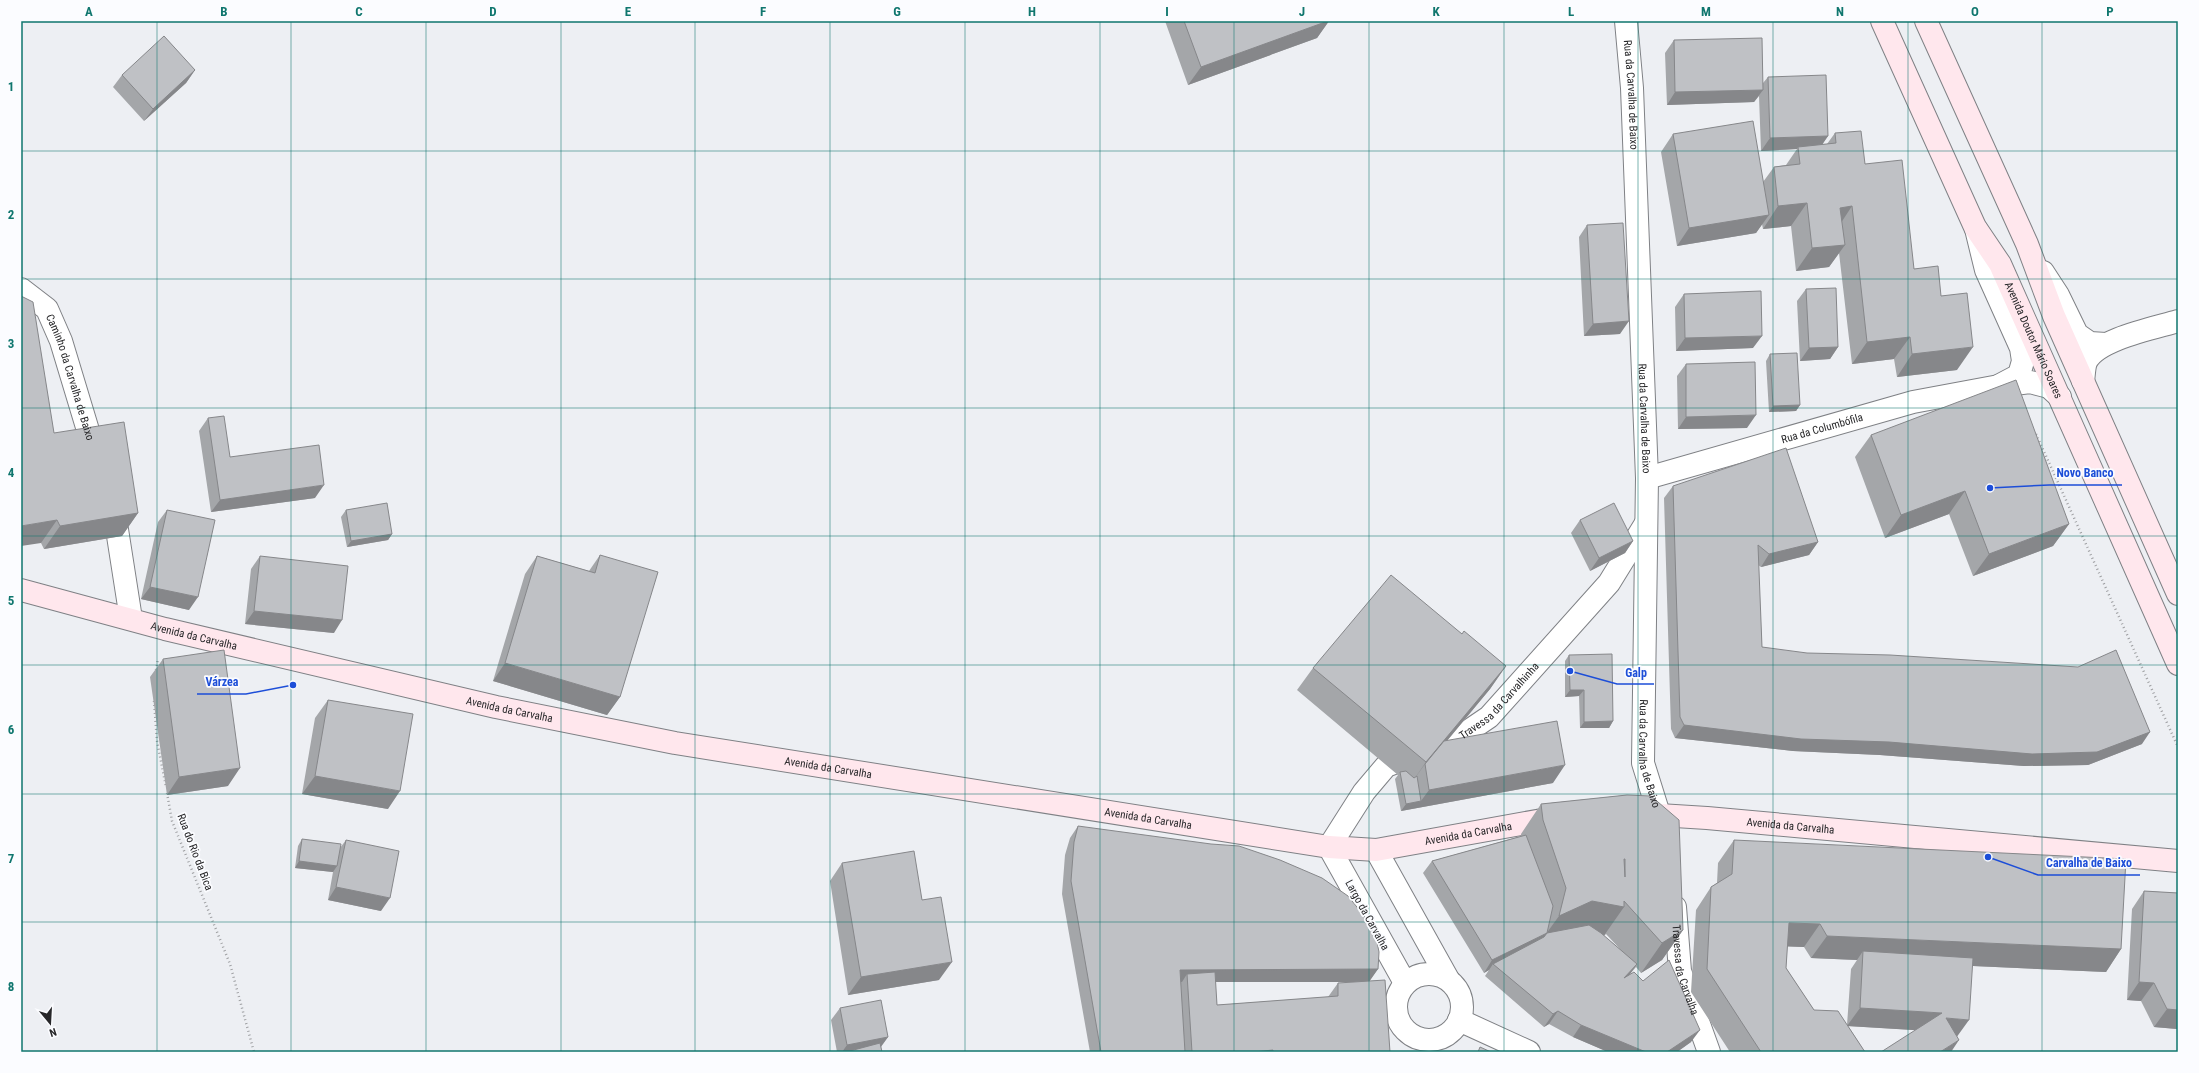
<svg xmlns="http://www.w3.org/2000/svg" width="2199" height="1073" font-family="'Roboto Condensed',sans-serif">
<rect width="100%" height="100%" fill="#edeff3"/>
<g fill="none" stroke-linecap="round" stroke-linejoin="round">
<g stroke="#7f8185" stroke-width="24">
<g id="street">
<path id="s1" d="M1626,21L1632,88L1647,478L1643,763L1664,830"/>
<path d="M1976,229L1986,270L2021,348L2023,361L2019,375L2000,385"/>
<path d="M2043,272L2058,295L2077,334L2090,343L2106,344"/>
<path id="s2" d="M21,289L47,309L61,341L96,457"/>
<path d="M2083,381C2084,375 2084,367 2086,362C2097,339 2155,328 2178,321"/>
<path id="s3" d="M1647,478L1913,402L1999,386L2030,382L2049,387L2060,397"/>
<path d="M111,507L116,523L131,619"/>
<path d="M1376,850L1448,979"/>
<path id="s4" d="M1675,907L1680,971L1709,1052"/>
<circle cx="1429" cy="1007" r="33"/>
<path id="s5" d="M1405,983L1329,847L1364,792L1386,766L1458,738L1489,717L1609,583L1646,523"/>
<path d="M1459,1020L1529,1052"/>
</g>
</g>
<g stroke="#7f8185" stroke-width="24">
<g id="secondary">
<path id="s6" d="M1882,21L1975,227L2000,264L2178,664"/>
<path d="M1926,21L2027,244L2054,316L2178,594"/>
<path id="s7" d="M21,590L165,629L496,707L675,743L1329,847L1376,850L1559,817"/>
<path id="s8" d="M1643,814L1707,818L2178,861"/>
</g>
</g>
<path stroke="#9fa0a3" stroke-width="2.5" stroke-dasharray="1 3" stroke-linecap="butt" d="M2036,434L2178,747
M156,670L158,659
M154,701L157,741L166,787
M167,793L172,821L230,964L254,1052"/>
<use href="#street" stroke="#fff" stroke-width="22"/>
<use href="#secondary" stroke="#ffe7ed" stroke-width="22"/>
</g>
<path fill="#a4a6a9" fill-rule="evenodd" d="M1165,21H1329L1317,38L1188,85Z
M1674,40L1763,83L1768,77L1828,136L1822,144H1827L1835,133L1865,164L1914,269L1941,296L1957,370L1897,377L1894,359L1852,364L1839,253L1829,267L1796,271L1791,226L1763,229L1762,224L1756,233L1677,246L1661,152L1673,134L1763,182L1774,167L1786,165L1797,149L1761,151L1759,96L1754,102L1667,105L1665,53Z
M195,70L186,83L144,121L113,87L122,75Z
M1587,225L1620,334L1584,336L1579,237Z
M1806,289L1838,347L1830,359L1800,361L1797,301Z
M1684,294L1753,348L1676,351L1675,307Z
M1770,354L1800,405L1796,411L1769,412L1766,361Z
M1686,364L1747,428L1678,429L1677,376Z
M208,418L230,457L315,498L211,512L199,431Z
M54,433L138,513L122,536L44,549L41,543Z
M1871,435L2069,524L2053,546L1973,576L1949,514L1885,538L1855,457Z
M1673,486L1818,542L1809,555L1761,567L1758,565L1762,647L2142,744L2088,765L2024,766L1880,755L1793,751L1675,738L1671,729L1664,498Z
M167,510L189,610L141,599L158,522Z
M346,510L392,534L388,540L347,547L341,517Z
M1580,520L1633,541L1625,553L1590,571L1571,533Z
M600,555L620,697L607,715L493,681L525,574L537,556L589,571Z
M260,556L334,633L245,624L251,569Z
M1462,634L1506,666L1490,689L1447,741L1553,783L1401,811L1395,779L1398,775L1297,690L1313,668Z
M1569,655L1613,721L1609,728H1580L1579,696L1565,697V661Z
M163,659L228,786L167,795L150,677Z
M328,700L388,809L302,794L315,718Z
M1627,795L1683,930L1662,960L1641,973L1636,967L1630,974L1691,1042L1677,1052H1608L1573,1037L1549,1024L1544,1027L1485,976L1489,970L1484,973L1423,873L1432,861L1521,836V834L1541,804ZM1606,934L1620,949L1604,936Z
M1078,826L1378,969L1369,981L1390,1052H1090L1062,894L1065,855L1070,838ZM1215,982H1360L1338,983L1328,997L1217,1005Z
M302,839L340,848L346,840L381,911L328,900L333,872L295,868L298,846Z
M1734,840L2121,949L2106,972L1973,966L1915,1030L1848,1026L1865,1052H1730L1691,992L1696,910L1711,887L1717,883L1718,863ZM1787,946L1804,947L1811,958L1857,960L1851,969L1847,1025L1814,1010L1786,968Z
M842,863L922,900L939,980L848,995L830,881Z
M2144,891L2178,893V1028L2177,1029L2154,1027L2141,1001L2127,1000L2132,909Z
M840,1008L888,1037L881,1047L882,1052H837L831,1020Z"/>
<path fill="#86878a" d="M1328,21H1329L1317,38L1188,85L1201,67Z
M195,70L186,83L144,121L153,109Z
M1763,90L1754,102L1667,105L1675,92Z
M1828,136L1820,148L1798,147L1797,149L1761,151L1770,138Z
M1807,203L1791,226L1763,229L1778,206Z
M1852,206L1837,229L1840,208Z
M1769,215L1756,233L1677,246L1689,228Z
M1845,245L1829,267L1796,271L1812,248Z
M1629,321L1620,334L1584,336L1593,324Z
M1762,336L1753,348L1676,351L1685,338Z
M1910,337L1894,359L1852,364L1867,342Z
M1838,347L1830,359L1800,361L1809,348Z
M1973,347L1957,370L1897,377L1912,354Z
M1800,405L1796,411L1769,412L1773,406Z
M1756,415L1747,428L1678,429L1686,417Z
M324,485L315,498L211,512L220,500Z
M1965,491L1949,514L1885,538L1901,515Z
M138,513L122,536L44,549L60,526Z
M57,520L41,543L21,546V526Z
M2069,524L2053,546L1973,576L1989,554Z
M392,534L388,540L347,547L351,541Z
M1633,541L1625,553L1590,571L1599,558Z
M1818,542L1809,555L1761,567L1769,554Z
M150,587L198,597L189,610L141,599Z
M254,611L342,620L334,633L245,624Z
M505,663L620,697L607,715L493,681Z
M1506,666L1490,689L1425,767V764L1410,785L1426,762Z
M1570,690H1584L1579,696L1565,697Z
M1613,721L1609,728H1580L1584,722Z
M1684,725L2150,732L2142,744L2088,765L2024,766L1880,755L1793,751L1675,738Z
M1565,765L1553,783L1401,811L1406,804L1421,801L1429,790Z
M240,768L228,786L167,795L179,777Z
M315,776L400,791L388,809L302,794Z
M299,861L337,866L333,872L295,868Z
M336,887L390,898L381,911L328,900Z
M1592,901L1624,907L1603,937L1538,945L1559,916Z
M1789,923L1820,924L1804,947L1773,946Z
M1683,930L1662,960L1641,973L1662,943Z
M1547,933L1538,945L1493,964L1489,970L1484,973L1492,960Z
M1827,936L2121,949L2106,972L1863,961V951L1857,960L1811,958Z
M952,962L939,980L848,995L861,977Z
M1637,964L1628,977L1624,978Z
M1378,969L1369,982H1188L1187,974L1182,982H1171L1180,970Z
M2139,982L2154,983L2141,1001L2127,1000Z
M1860,1008L1942,1013L1929,1031L1847,1026Z
M2167,1009L2178,1010V1028L2177,1029L2154,1027Z
M1558,1011L1549,1024L1544,1027L1553,1014Z
M1946,1018L1969,1020L1956,1038Z
M1581,1025L1646,1052H1608L1573,1037Z
M1700,1030L1691,1042L1677,1052H1667Z
M888,1037L879,1049L866,1052H842L847,1045Z
M1959,1040L1951,1052H1940Z
M1273,1050L1272,1052H1254Z"/>
<path fill="#bfc1c5" stroke="#86878a" fill-rule="evenodd" d="M1184,21H1328L1201,67Z
M164,36L195,70L153,109L122,75Z
M1762,38L1763,90L1675,92L1674,40Z
M1826,75L1828,136L1770,138L1768,77Z
M1753,121L1769,215L1689,228L1673,134Z
M1861,131L1865,164L1902,160L1914,269L1938,266L1941,296L1967,293L1973,347L1912,354L1910,337L1867,342L1852,206L1840,208L1845,245L1812,248L1807,203L1778,206L1774,167L1800,164L1798,147L1836,143L1835,133Z
M1623,223L1629,321L1593,324L1587,225Z
M1836,288L1838,347L1809,348L1806,289Z
M1761,291L1762,336L1685,338L1684,294Z
M21,296L33,302L54,433L124,422L138,513L60,526L57,520L21,526Z
M1797,353L1800,405L1773,406L1770,354Z
M1755,362L1756,415L1686,417V364Z
M2016,380L2069,524L1989,554L1965,491L1901,515L1871,435Z
M224,416L230,457L319,445L324,485L220,500L208,418Z
M1786,448L1818,542L1769,554L1758,545L1762,647L1807,653L1890,655L2078,667L2116,650L2150,732L2097,752L2032,754L1889,742L1801,739L1684,725L1680,717L1673,486Z
M387,503L392,534L351,541L346,510Z
M1614,503L1633,541L1599,558L1580,520Z
M167,510L215,520L198,597L150,587Z
M600,555L658,572L620,697L505,663L537,556L595,573Z
M260,556L348,566L342,620L254,611Z
M1391,575L1462,634L1464,631L1506,666L1426,762L1313,668Z
M224,650L240,768L179,777L163,659Z
M1612,654L1613,721L1584,722V690H1570L1569,655Z
M328,700L413,714L400,791L315,776Z
M1557,721L1565,765L1429,790L1425,764L1444,741Z
M1406,771L1414,778L1417,776L1421,801L1406,804L1400,772Z
M1627,795L1651,796L1679,820L1683,930L1662,943L1624,901V907L1592,901L1559,916L1566,888L1543,820L1541,804ZM1624,859H1625V877Z
M1078,826L1211,844L1239,846L1280,860L1322,878L1348,896L1365,917L1376,937L1379,952L1378,969L1180,970L1185,1052H1101L1071,881L1074,842Z
M1526,835L1553,906L1547,933L1589,925L1601,933L1637,964L1624,978L1634,972L1643,981L1669,960L1700,1030L1667,1052H1646L1581,1025L1558,1011L1553,1014L1493,964L1544,937L1547,933L1492,960L1432,861Z
M302,839L341,844L337,866L299,861Z
M346,840L399,851L390,898L336,887Z
M1734,840L2126,859L2121,949L1827,936L1820,924L1789,923L1786,968L1814,1010L1838,1011L1865,1052H1761L1707,969L1711,887L1732,874Z
M914,851L922,900L941,897L952,962L861,977L842,863Z
M2144,891L2178,893V1010L2167,1009L2154,983L2139,982Z
M1863,951L1973,958L1969,1020L1946,1018L1959,1040L1940,1052H1881L1942,1013L1860,1008Z
M1215,972L1217,1005L1338,996V983L1385,980L1390,1052H1273V1050L1254,1052H1192L1187,974Z
M881,1000L888,1037L847,1045L840,1008Z
M880,1043L882,1052H846Z
M1480,1047L1491,1052H1478Z"/>
<path fill="none" stroke="#0f766e" stroke-width="1" stroke-opacity="0.55" d="M157,21V1052M291,21V1052M426,21V1052M561,21V1052M695,21V1052M830,21V1052M965,21V1052M1100,21V1052M1234,21V1052M1369,21V1052M1504,21V1052M1638,21V1052M1773,21V1052M1908,21V1052M2042,21V1052M21,151H2178M21,279H2178M21,408H2178M21,536H2178M21,665H2178M21,794H2178M21,922H2178"/>
<g text-anchor="middle" dominant-baseline="central" stroke-width="3.5" stroke-linejoin="round" paint-order="stroke">
<g font-size="11" fill="#272729" stroke="#fbfcff">
<text stroke="none"><textPath href="#s1" startOffset="74">Rua da Carvalha de Baixo</textPath></text>
<text stroke="none"><textPath href="#s6" startOffset="354">Avenida Doutor Mário Soares</textPath></text>
<text stroke="none"><textPath href="#s2" startOffset="105">Caminho da Carvalha de Baixo</textPath></text>
<text stroke="none"><textPath href="#s1" startOffset="398">Rua da Carvalha de Baixo</textPath></text>
<text stroke="none"><textPath href="#s3" startOffset="182">Rua da Columbófila</textPath></text>
<text stroke="none"><textPath href="#s7" startOffset="179">Avenida da Carvalha</textPath></text>
<text stroke="none"><textPath href="#s5" startOffset="388">Travessa da Carvalhinha</textPath></text>
<text stroke="none"><textPath href="#s7" startOffset="503">Avenida da Carvalha</textPath></text>
<text stroke="none"><textPath href="#s1" startOffset="734">Rua da Carvalha de Baixo</textPath></text>
<text stroke="none"><textPath href="#s7" startOffset="827">Avenida da Carvalha</textPath></text>
<text stroke="none"><textPath href="#s7" startOffset="1151">Avenida da Carvalha</textPath></text>
<text stroke="none"><textPath href="#s8" startOffset="148">Avenida da Carvalha</textPath></text>
<text stroke="none"><textPath href="#s7" startOffset="1475">Avenida da Carvalha</textPath></text>
<text transform="translate(195 852) rotate(69)">Rua do Rio da Bica</text>
<text transform="translate(1367 915) rotate(61)">Largo da Carvalha</text>
<text stroke="none"><textPath href="#s4" startOffset="64">Travessa da Carvalha</textPath></text>
</g>
</g>
<path fill="none" stroke="#1d4ed8" stroke-width="1.5" d="M1990 488L2049 485H2122M1570 671L1617 684H1654M293 685L246 694H197M1988 857L2038 875H2140"/>
<g fill="#1d4ed8" stroke="#fbfcff" stroke-width="1.5">
<circle cx="1990" cy="488" r="4"/>
<circle cx="1570" cy="671" r="4"/>
<circle cx="293" cy="685" r="4"/>
<circle cx="1988" cy="857" r="4"/>
</g>
<g font-size="12" text-anchor="middle" font-weight="bold" fill="#1d4ed8" stroke="#fbfcff" stroke-width="3.5" stroke-linejoin="round" paint-order="stroke">
<text x="2085" y="477">Novo Banco</text>
<text x="1636" y="677">Galp</text>
<text x="222" y="686">Várzea</text>
<text x="2089" y="867">Carvalha de Baixo</text>
</g>
<rect width="2199" height="1073" fill="none" stroke="#fbfcff" stroke-width="44"/>
<g transform="translate(50 1023) rotate(162)" stroke="#fbfcff" stroke-width="3" paint-order="stroke">
<path d="M0-3L7 15L0 10L-7 15Z" fill="#272729"/>
<text y="-6" font-size="11" font-weight="bold" text-anchor="middle" fill="#272729">N</text>
</g>
<rect x="22" y="22" width="2155" height="1029" fill="none" stroke="#0f766e" stroke-width="1.5"/>
<g font-size="13" text-anchor="middle" font-weight="bold" fill="#0f766e">
<text x="89" y="16">A</text>
<text x="224" y="16">B</text>
<text x="359" y="16">C</text>
<text x="493" y="16">D</text>
<text x="628" y="16">E</text>
<text x="763" y="16">F</text>
<text x="897" y="16">G</text>
<text x="1032" y="16">H</text>
<text x="1167" y="16">I</text>
<text x="1302" y="16">J</text>
<text x="1436" y="16">K</text>
<text x="1571" y="16">L</text>
<text x="1706" y="16">M</text>
<text x="1840" y="16">N</text>
<text x="1975" y="16">O</text>
<text x="2110" y="16">P</text>
<text x="11" y="91">1</text>
<text x="11" y="219">2</text>
<text x="11" y="348">3</text>
<text x="11" y="477">4</text>
<text x="11" y="605">5</text>
<text x="11" y="734">6</text>
<text x="11" y="863">7</text>
<text x="11" y="991">8</text>
</g>
</svg>
